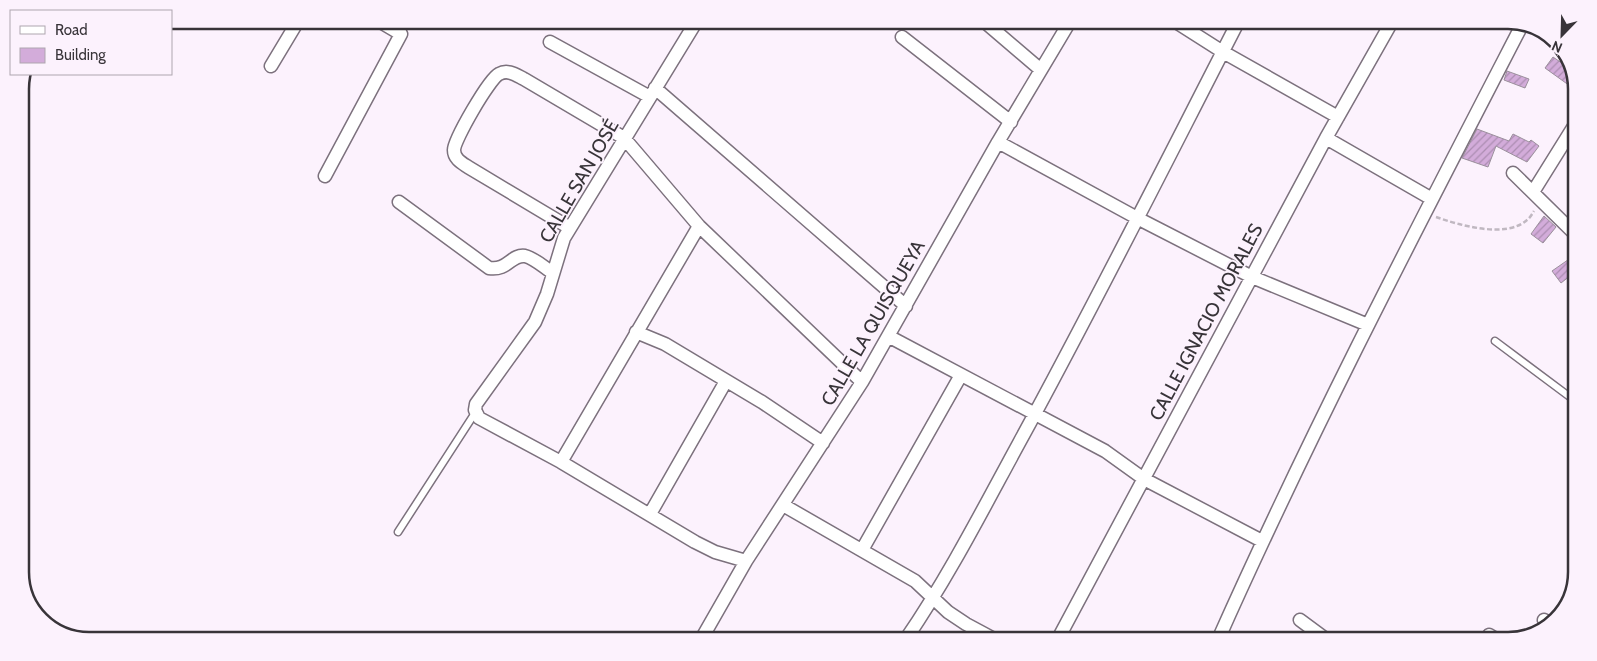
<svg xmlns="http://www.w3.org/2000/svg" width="1597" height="661" font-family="Cabin,sans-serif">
<defs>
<pattern id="building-hatch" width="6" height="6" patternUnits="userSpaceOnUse" patternTransform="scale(1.25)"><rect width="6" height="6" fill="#d3acda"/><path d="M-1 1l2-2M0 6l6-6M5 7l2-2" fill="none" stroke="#ac8db2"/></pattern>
</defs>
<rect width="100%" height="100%" fill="#fcf2fd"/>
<path fill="url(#building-hatch)" stroke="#9b909c" d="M1553,57L1572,70L1577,84V91L1545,68Z
M1507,71L1529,79L1525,88L1504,80Z
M1477,129L1509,141L1513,134L1529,142L1531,140L1539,146L1527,162L1496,146L1488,167L1462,158Z
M1544,216L1556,227L1543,243L1531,234Z
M1575,255V272L1561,283L1552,271Z"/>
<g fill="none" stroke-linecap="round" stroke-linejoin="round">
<g stroke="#7c717d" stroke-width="9">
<path id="lane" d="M20,253C25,264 24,278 20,290
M1495,341L1574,400
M398,532L475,413"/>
</g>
<g stroke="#7c717d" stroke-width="15">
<path id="street" d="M986,23L1041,70
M1179,24L1223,52L1338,117
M902,37L1011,122
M550,42L650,97
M271,66L298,21
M655,88L906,306
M1326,138L1432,199
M998,142L1139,219L1252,277L1368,325
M1513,173L1575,234
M325,176L401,34L379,21
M1533,192L1576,123
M399,202L489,268C508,271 511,254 525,256C534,258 545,268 553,273
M699,226L561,462L695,542L715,552L746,561
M570,228L468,167C462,163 454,159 454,150C454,140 489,79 499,74C508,69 516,75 524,79L624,138L699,226L862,382
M636,332L665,344L762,402L823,443
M888,336L1105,451L1144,479L1262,541
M561,462L479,418L475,410L476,404L535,322L547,294L564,238L696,22
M783,505L915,581L948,612L966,624L994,639
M650,514L726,381
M862,550L961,375
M1300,620L1327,640
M1544,620L1551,624
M1489,635L1499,641
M702,638L746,561L862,382L998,142L1069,23
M906,639C949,576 983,509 1019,443C1095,304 1165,164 1237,24
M1058,639L1326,138L1390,25
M1218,640C1311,431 1417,228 1522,25"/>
</g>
<path stroke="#c0b8c1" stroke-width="2.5" stroke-dasharray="5 2.5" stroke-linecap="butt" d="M1436,217C1459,225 1506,239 1527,220C1530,218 1532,214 1534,211"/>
<use href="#lane" stroke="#fff" stroke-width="6"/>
<use href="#street" stroke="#fff" stroke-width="12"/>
</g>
<g text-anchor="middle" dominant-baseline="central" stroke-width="4" stroke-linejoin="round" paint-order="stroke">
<g font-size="19" fill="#383439" stroke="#fcf2fd">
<text transform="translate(579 181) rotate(-60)">CALLE SAN JOSÉ</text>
<text transform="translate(1206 322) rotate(-62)">CALLE IGNACIO MORALES</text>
<text transform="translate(873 323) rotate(-60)">CALLE LA QUISQUEYA</text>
</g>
</g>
<path d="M0 0H1597V661H0ZM89 29H1508A60 60 0 0 1 1568 89V572A60 60 0 0 1 1508 632H89A60 60 0 0 1 29 572V89A60 60 0 0 1 89 29Z" fill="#fcf2fd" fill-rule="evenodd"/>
<path fill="none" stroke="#383439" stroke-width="2.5" d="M89 29H1508A60 60 0 0 1 1568 89V572A60 60 0 0 1 1508 632H89A60 60 0 0 1 29 572V89A60 60 0 0 1 89 29Z"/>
<rect x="10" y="10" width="162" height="65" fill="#fcf2fd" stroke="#aea6af"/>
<rect x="20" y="26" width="25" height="8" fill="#ffffff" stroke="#aea6af"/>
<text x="55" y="35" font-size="15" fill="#383439">Road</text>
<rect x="20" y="48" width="25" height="15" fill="#d3acda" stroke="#aea6af"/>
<text x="55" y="60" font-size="15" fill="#383439">Building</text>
<g transform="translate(1562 35) rotate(203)" stroke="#fcf2fd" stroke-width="4" paint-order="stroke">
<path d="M0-4L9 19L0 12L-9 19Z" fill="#383439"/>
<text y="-8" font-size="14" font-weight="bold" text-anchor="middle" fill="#383439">N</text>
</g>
</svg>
